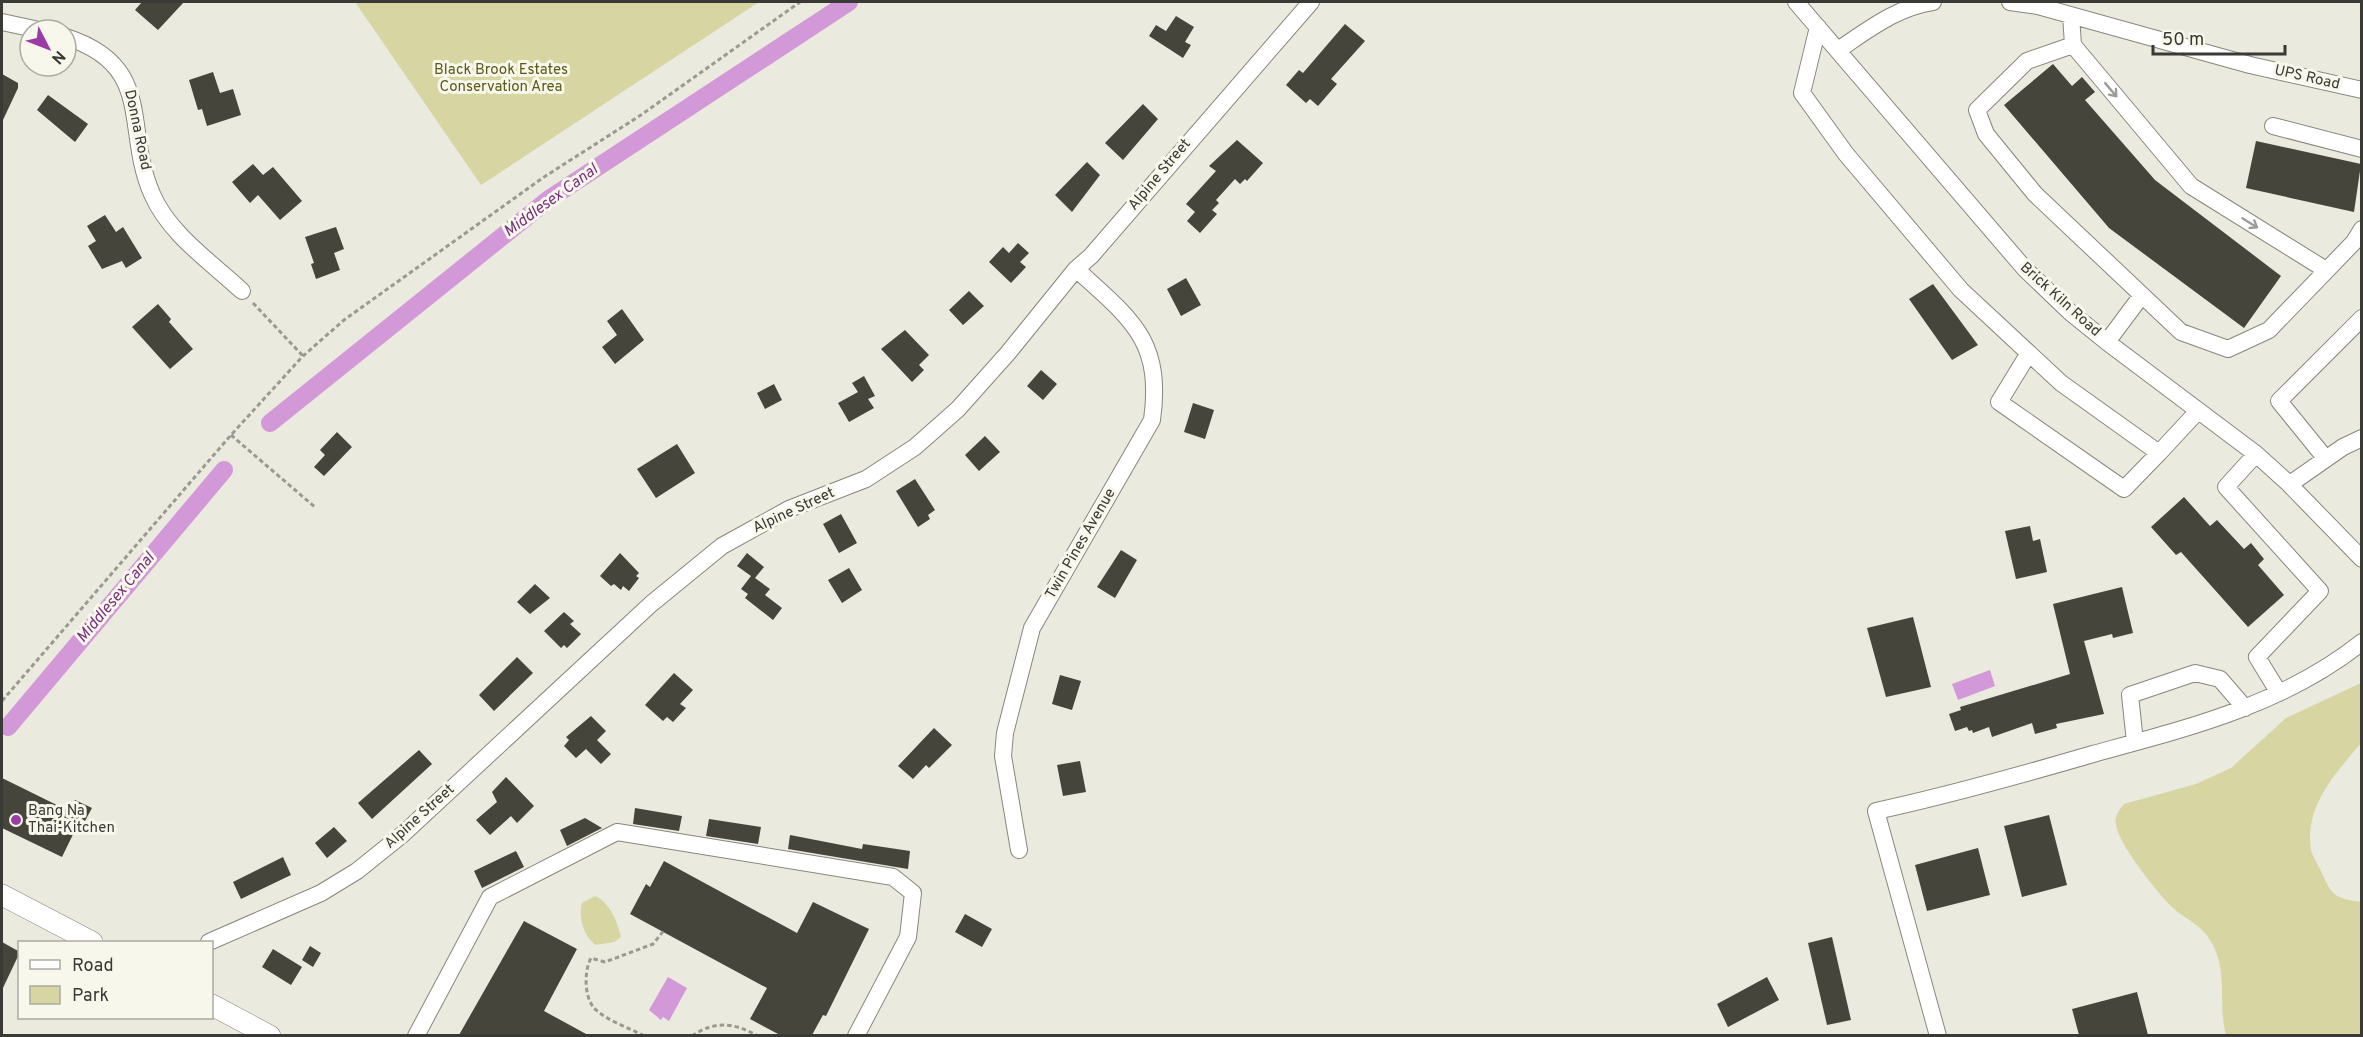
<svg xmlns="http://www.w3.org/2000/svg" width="2363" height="1037" font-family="Overpass,sans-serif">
<rect width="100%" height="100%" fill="#eaeadf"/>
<path fill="#d7d5a1" d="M355,2H759L481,185Z
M2361,683V743C2336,773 2304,806 2311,850C2313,857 2318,865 2321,871C2332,896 2334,898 2361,902V1035H2226C2218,1006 2228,975 2213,945C2201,922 2187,922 2170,905C2156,891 2118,843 2116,825C2114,817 2119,810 2124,804L2196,784L2231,768L2286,718Z
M595,896C609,901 618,923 621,937L614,942L596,945C583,937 578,915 582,903Z"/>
<path fill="#d398d7" d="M1990,670L1995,686L1958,700L1952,684Z
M668,977L687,988L669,1021L663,1017L661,1020L649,1010Z"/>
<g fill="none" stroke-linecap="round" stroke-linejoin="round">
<path stroke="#d398d7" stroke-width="18" d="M270,423L549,199L849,2
M8,727L224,470"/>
</g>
<path fill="#46453c" d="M142,2H184L158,30L135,10Z
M1176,16L1194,27L1185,42L1191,45L1183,58L1149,36L1156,25L1166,31Z
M1345,24L1365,41L1331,79L1337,84L1318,106L1310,99L1306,103L1286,85L1299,70L1303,73Z
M2053,64L2072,86L2082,77L2095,92L2085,100L2155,180L2281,276L2244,328L2109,228L2004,105Z
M213,72L220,93L233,89L241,115L207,126L202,109L198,110L189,80Z
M2,74L18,83V88L2,122Z
M48,95L88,124L75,142L37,110Z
M1143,104L1158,119L1123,160L1105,143Z
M1237,140L1263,163L1247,181L1245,179L1240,184L1235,179L1216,200L1219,203L1212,210L1217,214L1200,233L1187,221L1195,212L1186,204L1216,171L1209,166Z
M2256,141L2361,164L2354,212L2246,188Z
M1087,162L1100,175L1072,212L1055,195Z
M253,164L263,175L273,167L302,201L280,220L258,195L250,203L232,182Z
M105,215L116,232L123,227L142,258L126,268L122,261L102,269L88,246L96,241L87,226Z
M336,227L344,249L334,253L340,270L316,279L311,264L314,263L305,237Z
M1018,243L1029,253L1020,262L1026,267L1011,283L989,262L1003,247L1009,253Z
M1186,278L1201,305L1181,316L1167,289Z
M1933,284L1978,345L1952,360L1909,299Z
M969,291L984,306L963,325L949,310Z
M158,304L171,319L169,322L193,349L170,369L132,327Z
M622,309L644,340L615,364L602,347L617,335L607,321Z
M905,330L929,355L919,365L924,370L912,382L881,349Z
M1041,370L1057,384L1043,400L1027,386Z
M864,376L875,396L868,399L874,408L849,422L838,403L858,392L852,383Z
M774,384L782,400L765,409L757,393Z
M1193,403L1214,410L1205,439L1184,432Z
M337,432L352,447L324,476L314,467L325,455L320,450Z
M985,436L1000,452L979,471L965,455Z
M677,444L695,473L656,498L637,469Z
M915,479L935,510L928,515L930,519L918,527L896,491Z
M2184,497L2210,526L2217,520L2244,549L2251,543L2264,559L2258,565L2284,595L2248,627L2181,552L2176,555L2151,527Z
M841,514L857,543L839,553L823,524Z
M2030,526L2033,541L2040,539L2047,572L2016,579L2005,531Z
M1121,550L1137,560L1115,598L1097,587Z
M620,553L639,573L636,576L639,578L629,591L623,586L621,590L614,584L611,586L600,576Z
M747,553L764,567L755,578L770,589L765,595L782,608L773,620L745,598L748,594L741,589L751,576L737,566Z
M849,568L862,590L842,603L828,580Z
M535,584L550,598L530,614L517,602Z
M2122,587L2133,633L2113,638L2112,634L2084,641L2104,714L2056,724L2057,728L2035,734L2032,723L1992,737L1989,727L1973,733L1972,730L1969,731L1967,727L1955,731L1949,714L1961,710L1960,707L2070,674L2053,604Z
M564,612L574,621L570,624L581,634L567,648L564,645L561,648L544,631Z
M1913,617L1931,687L1886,697L1867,628Z
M517,657L533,673L494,711L479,695Z
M674,673L693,690L680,704L686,708L673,722L667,717L663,721L645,705Z
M1060,675L1081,681L1072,710L1052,704Z
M591,716L606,731L597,740L611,754L601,764L586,749L576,758L564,746L569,740L566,737Z
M934,728L952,745L929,768L926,765L913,779L898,766Z
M419,750L432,764L372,819L358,803Z
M1080,761L1086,792L1063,796L1057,765Z
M506,777L534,806L517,823L511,816L490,835L476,820L497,802L492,792Z
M2,778L69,811L75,800L92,808L85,821L81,818L62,857L2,828Z
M635,808L682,816L679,831L633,824Z
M2049,815L2067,885L2022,897L2004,826Z
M585,818L602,828L567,846L560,830Z
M709,819L761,827L758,844L706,836Z
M334,827L347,841L327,858L315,843Z
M790,835L862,849L863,844L910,851L908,869L788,849Z
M1978,848L1990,895L1927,911L1915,865Z
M516,851L524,867L482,888L474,871Z
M283,857L291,875L241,899L233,882Z
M664,861L797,933L813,902L869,929L826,1016L823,1015L812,1035H780L750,1019L767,988L630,914L646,884L650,887Z
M965,914L992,929L982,947L955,932Z
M524,921L577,949L544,1011L588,1035H459Z
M1832,937L1851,1020L1827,1025L1808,943Z
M2,942L20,952L2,990Z
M310,946L321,953L313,967L302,960Z
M273,949L302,967L291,985L262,967Z
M1767,977L1779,1000L1728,1027L1717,1004Z
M2137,992L2148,1035H2079L2072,1009Z"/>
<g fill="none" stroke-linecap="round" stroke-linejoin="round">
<g stroke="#87877c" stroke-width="18">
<path id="minor" d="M1796,2L2025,269L2071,313L2107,342L2256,454L2287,482L2362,559
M2010,2L2038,6L2250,65L2362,90
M2071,15L2073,45L2027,61L1977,110L1986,134L2035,194L2181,332L2228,349L2269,330L2354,242L2362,229
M2,22L39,30
M1818,27L1802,93L1846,154L1961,290L2061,383L2159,453L2198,411
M66,37C156,66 123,128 152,194C169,234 211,262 242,291
M2073,45L2191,186L2326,270
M1838,50C1868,30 1897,7 1933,2
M2273,126L2362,149
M2107,342L2142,295
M2029,353L1999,402L2124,489L2159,453
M2256,454L2226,487L2320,591L2257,657L2279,693
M2326,459L2279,401L2362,318
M2290,484L2343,447L2362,438
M2135,742L2130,695L2195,673L2220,679L2245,708
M1019,850L1003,756L1005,733L1032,628L1152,420C1163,340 1131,319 1076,269
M209,942L321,893L357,871L403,834L651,604L722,546L789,509L866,479L915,447L958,409L1008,353L1076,269L1091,256L1311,2
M416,1036L490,897L617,832L893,877L913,893L908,937L856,1036
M1938,1036L1876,811C1950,795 2021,775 2093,754C2188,728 2283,705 2362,642"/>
</g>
<g stroke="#87877c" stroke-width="22">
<path id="major" d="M2,895L92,942
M212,1005L270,1036"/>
</g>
<path stroke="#9a9a92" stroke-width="3" stroke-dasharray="4.5 3" stroke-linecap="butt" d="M253,303L303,356
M231,435L316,508
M2,701L231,435L303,356L344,320L544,177L641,115L800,2
M644,1036C630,1028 605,1020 594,1008C584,996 584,971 591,958L605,962L653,944L665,929
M692,1036C715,1020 735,1023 758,1036"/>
<use href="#minor" stroke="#fff" stroke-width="16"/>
<use href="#major" stroke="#fff" stroke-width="21"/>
</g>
<defs><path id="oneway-shaft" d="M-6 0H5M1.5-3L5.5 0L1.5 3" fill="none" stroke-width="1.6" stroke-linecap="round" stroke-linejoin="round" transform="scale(1.5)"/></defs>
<g stroke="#9c9c9a">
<use href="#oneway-shaft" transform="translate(2111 90) rotate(50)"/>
<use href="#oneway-shaft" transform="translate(2250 223) rotate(32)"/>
</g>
<circle fill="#9b3ca4" stroke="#f8f7ec" stroke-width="2" cx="16" cy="820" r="6"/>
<g text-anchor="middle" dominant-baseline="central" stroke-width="6" stroke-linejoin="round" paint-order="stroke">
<g font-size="15" fill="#5d5919" stroke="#f8f7ec">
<text x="501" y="70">Black Brook Estates<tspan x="501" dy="17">Conservation Area</tspan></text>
</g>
<g font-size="15" fill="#393935" stroke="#f8f7ec">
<text transform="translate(2307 78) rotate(13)">UPS Road</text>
<text transform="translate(137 130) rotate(78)">Donna Road</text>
<text transform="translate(1160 175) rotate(-50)">Alpine Street</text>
<text transform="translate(2060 300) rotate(42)">Brick Kiln Road</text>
<text transform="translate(794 511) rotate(-25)">Alpine Street</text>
<text transform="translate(1081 544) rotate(-60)">Twin Pines Avenue</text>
<text transform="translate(420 817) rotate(-42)">Alpine Street</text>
</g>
<g font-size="15" fill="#393935" stroke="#f8f7ec" text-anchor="start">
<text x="28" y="811">Bang Na<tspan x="28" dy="17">Thai-Kitchen</tspan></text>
</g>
<g font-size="16" font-style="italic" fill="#77317e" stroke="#f8f7ec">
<text transform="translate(551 201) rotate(-36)">Middlesex Canal</text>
<text transform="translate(116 598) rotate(-50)">Middlesex Canal</text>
</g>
</g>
<rect width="2363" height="1037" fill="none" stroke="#393935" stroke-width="6"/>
<rect x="18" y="941" width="195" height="78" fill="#f8f7ec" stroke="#acaba3" stroke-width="1.5"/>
<rect x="30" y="960" width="30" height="9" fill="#ffffff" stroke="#acaba3" stroke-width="1.5"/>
<text x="72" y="971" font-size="18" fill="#393935">Road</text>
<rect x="30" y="986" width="30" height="18" fill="#d7d5a1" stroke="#acaba3" stroke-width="1.5"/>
<text x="72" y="1001" font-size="18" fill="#393935">Park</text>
<g transform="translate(48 48) rotate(132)"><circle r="28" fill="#f8f7ec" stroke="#acaba3" stroke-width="1.5"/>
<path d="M0-4.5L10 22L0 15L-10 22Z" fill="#9b3ca4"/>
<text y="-9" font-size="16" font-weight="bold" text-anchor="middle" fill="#393935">N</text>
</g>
<path d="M2153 45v9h132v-9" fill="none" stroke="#393935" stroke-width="3"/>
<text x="2162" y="45" font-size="18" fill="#393935" stroke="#f8f7ec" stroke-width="4.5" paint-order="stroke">50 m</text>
</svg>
